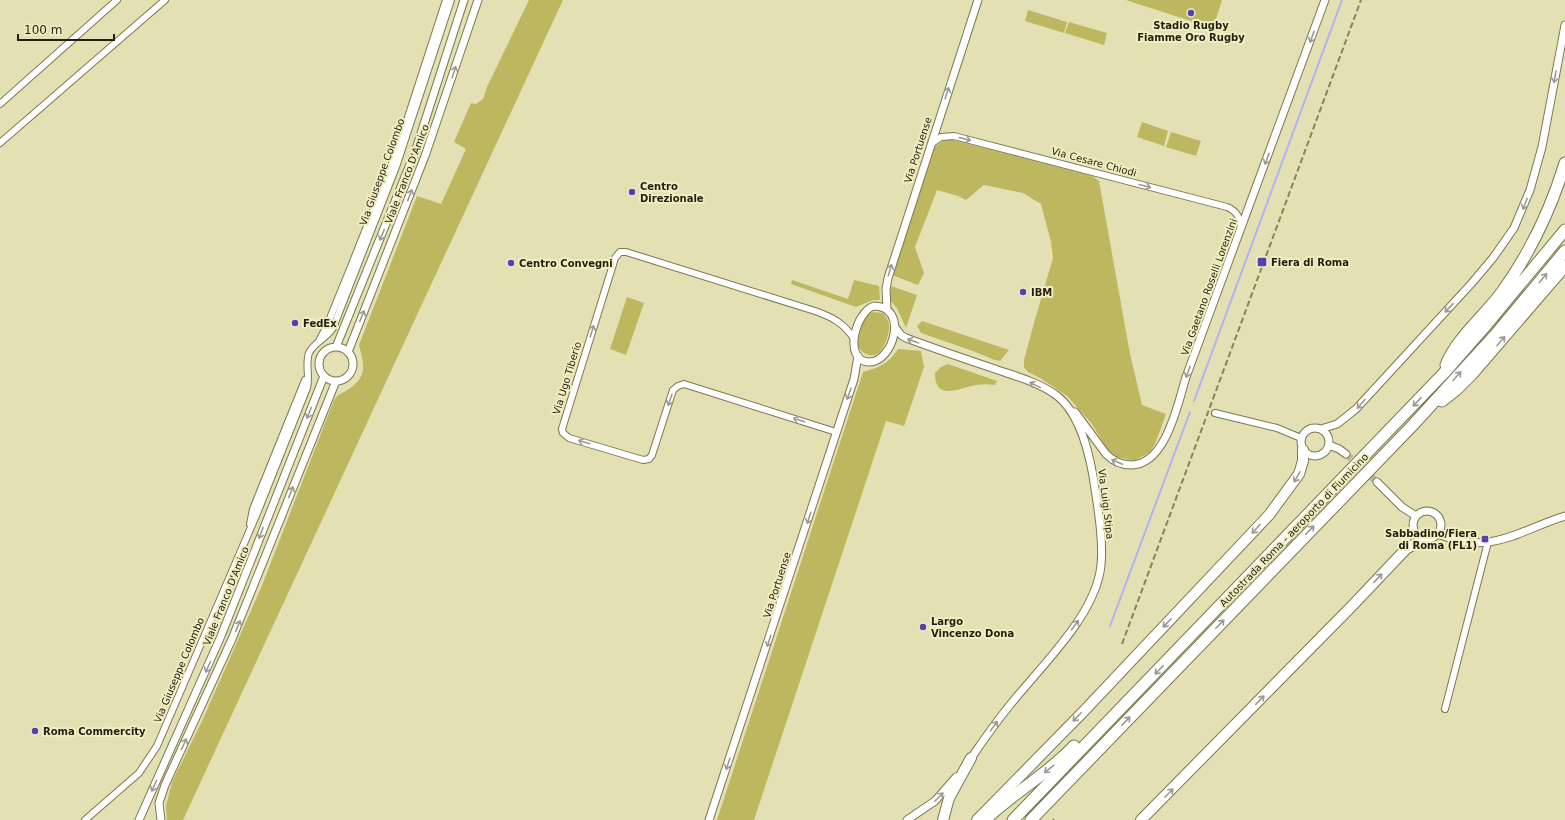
<svg xmlns="http://www.w3.org/2000/svg" width="1565" height="820" font-family="'DejaVu Sans',sans-serif">
<rect width="100%" height="100%" fill="#e3e1b4"/>
<path fill="#bdb75f" d="M529,0H563L183,820H167L166,806L172,782L202,721L261,588L334,400C340,392 342,394 349,389C368,376 364,364 359,345L417,196L441,204L466,149L454,142L471,103L476,104L483,99L487,87Z
M1126,0H1222L1214,25L1206,26Z
M1028,10L1067,22L1064,33L1025,21Z
M1069,22L1107,33L1104,45L1065,33Z
M1142,122L1168,131L1164,146L1137,137Z
M1171,132L1201,141L1196,156L1166,147Z
M949,139L1092,176L1099,181L1130,354L1142,405L1166,414L1155,444L1150,452L1136,460H1130L1121,458L1115,456L1107,449L1092,424L1067,396L1040,378L1028,372L1024,367V360L1034,323L1053,258L1051,242L1041,204L1023,193L984,185L966,200L958,196L937,190L915,247L924,273L918,285L892,275L935,147L943,141Z
M792,280L848,299L854,280L879,286L880,300H873L856,307L791,284Z
M891,286L917,295L906,328L897,308L889,299Z
M627,297L644,303L626,355L610,349Z
M873,312L883,313C885,315 887,318 888,321C892,329 885,349 877,354C869,358 859,352 858,344C858,340 859,336 860,332C863,323 864,316 873,312Z
M922,321L1009,350L1000,361L995,360L970,350L921,333L917,326Z
M898,349L921,351L924,367L904,426L886,421L754,820H717L863,372C880,367 888,364 898,349Z
M948,364L997,381L995,385C989,384 982,384 976,385C960,388 935,402 935,373L941,367Z"/>
<g fill="none" stroke-linecap="round" stroke-linejoin="round">
<path stroke="#b2b1f1" stroke-width="2" d="M1194,401L1342,0
M1110,626L1190,412"/>
<path stroke="#bcba93" stroke-width="7" stroke-dasharray="7 3.5" stroke-linecap="butt" d="M1346,454L1377,482"/>
<g stroke="#7a784f" stroke-width="8">
<path id="minor" d="M0,104L117,0
M0,143L165,0
M931,144L941,137L954,136L1227,207C1237,211 1240,218 1241,228
M320,339L326,328L350,269L398,148L446,0
M1215,413L1277,428L1301,438
M836,432L684,384L678,386L673,390L652,455L649,459L643,460L569,438L563,433L562,429L615,258L620,252H626L815,311C832,317 844,323 854,339
M250,524L253,509L305,380
M1445,709L1488,542
M85,820L139,773L157,746L258,511L307,388C310,376 305,364 309,353C314,342 327,338 333,328L396,167L451,0"/>
</g>
<g stroke="#7a784f" stroke-width="9">
<path id="tertiary" d="M874,306C909,306 894,362 869,362C842,361 856,311 874,306Z
M887,309L886,289L888,278L978,0
M895,327L901,335L906,338C936,349 965,359 995,369C1015,376 1038,382 1056,395C1079,412 1088,448 1093,476C1097,502 1105,546 1100,572C1091,621 1036,671 1006,710C993,726 981,744 969,761
M319 364a17 17 0 1 1 34 0a17 17 0 1 1-34 0Z
M336,347L415,152L464,0
M348,352L425,156L478,0
M1075,412L1106,454C1113,461 1121,465 1131,465C1166,465 1178,403 1186,377L1325,0
M1301 442a14 14 0 1 1 28 0a14 14 0 1 1-28 0Z
M1321,429L1337,424L1356,409L1471,284L1493,258L1514,228L1530,190L1542,147L1565,25
M1329,445L1339,449L1346,454
M1377,482L1402,507L1416,516
M1413 525a14 14 0 1 1 28 0a14 14 0 1 1-28 0Z
M1438,534C1492,556 1517,531 1565,516
M139,820L221,636L324,376
M161,820L159,803L165,785L232,639L336,381
M709,820L854,379L858,356
M907,820L935,801L956,777"/>
</g>
<g stroke="#7a784f" stroke-width="12">
<path id="trunk" d="M943,820L949,798L971,758
M977,820L1083,712L1269,515L1299,474L1303,461V450
M1141,820L1351,607L1406,549L1424,539"/>
</g>
<g stroke="#7a784f" stroke-width="13">
<path id="motorway" d="M1446,365C1456,339 1485,315 1502,292C1530,253 1551,209 1565,163
M1442,401L1456,390L1473,373L1565,266
M985,820C1013,793 1048,774 1074,746
M1013,820L1444,373L1487,324L1565,230
M1031,820L1412,426L1496,334L1565,251"/>
</g>
<use href="#minor" stroke="#fff" stroke-width="6"/>
<use href="#tertiary" stroke="#fff" stroke-width="7"/>
<use href="#trunk" stroke="#fff" stroke-width="10"/>
<use href="#motorway" stroke="#fff" stroke-width="11"/>
<path stroke="#848363" stroke-width="2" stroke-dasharray="6 3" stroke-linecap="butt" d="M1122,644L1361,0
M1053,820L1054,819"/>
</g>
<defs><path id="oneway-shaft" d="M-6 0H5M1.5-3L5.5 0L1.5 3" fill="none" stroke-width="1.6" stroke-linecap="round" stroke-linejoin="round"/></defs>
<g stroke="#9b9a93">
<use href="#oneway-shaft" transform="translate(1312 37) rotate(110)"/>
<use href="#oneway-shaft" transform="translate(454 72) rotate(-72)"/>
<use href="#oneway-shaft" transform="translate(1555 77) rotate(100)"/>
<use href="#oneway-shaft" transform="translate(947 93) rotate(-72)"/>
<use href="#oneway-shaft" transform="translate(965 139) rotate(14)"/>
<use href="#oneway-shaft" transform="translate(1267 159) rotate(110)"/>
<use href="#oneway-shaft" transform="translate(1145 186) rotate(15)"/>
<use href="#oneway-shaft" transform="translate(410 195) rotate(-68)"/>
<use href="#oneway-shaft" transform="translate(1525 204) rotate(111)"/>
<use href="#oneway-shaft" transform="translate(382 235) rotate(112)"/>
<use href="#oneway-shaft" transform="translate(890 270) rotate(-73)"/>
<use href="#oneway-shaft" transform="translate(1543 278) rotate(-51)"/>
<use href="#oneway-shaft" transform="translate(1449 308) rotate(133)"/>
<use href="#oneway-shaft" transform="translate(362 316) rotate(-68)"/>
<use href="#oneway-shaft" transform="translate(592 331) rotate(-73)"/>
<use href="#oneway-shaft" transform="translate(913 341) rotate(-161)"/>
<use href="#oneway-shaft" transform="translate(1501 341) rotate(-49)"/>
<use href="#oneway-shaft" transform="translate(1188 372) rotate(110)"/>
<use href="#oneway-shaft" transform="translate(1457 376) rotate(-48)"/>
<use href="#oneway-shaft" transform="translate(1035 385) rotate(-154)"/>
<use href="#oneway-shaft" transform="translate(849 394) rotate(109)"/>
<use href="#oneway-shaft" transform="translate(670 400) rotate(109)"/>
<use href="#oneway-shaft" transform="translate(1417 402) rotate(133)"/>
<use href="#oneway-shaft" transform="translate(1361 404) rotate(132)"/>
<use href="#oneway-shaft" transform="translate(309 413) rotate(112)"/>
<use href="#oneway-shaft" transform="translate(799 420) rotate(-162)"/>
<use href="#oneway-shaft" transform="translate(584 442) rotate(-163)"/>
<use href="#oneway-shaft" transform="translate(1117 462) rotate(-157)"/>
<use href="#oneway-shaft" transform="translate(1297 477) rotate(120)"/>
<use href="#oneway-shaft" transform="translate(291 492) rotate(-68)"/>
<use href="#oneway-shaft" transform="translate(809 518) rotate(107)"/>
<use href="#oneway-shaft" transform="translate(1256 529) rotate(132)"/>
<use href="#oneway-shaft" transform="translate(1310 530) rotate(-46)"/>
<use href="#oneway-shaft" transform="translate(261 533) rotate(111)"/>
<use href="#oneway-shaft" transform="translate(1378 578) rotate(-47)"/>
<use href="#oneway-shaft" transform="translate(1167 623) rotate(134)"/>
<use href="#oneway-shaft" transform="translate(1220 624) rotate(-46)"/>
<use href="#oneway-shaft" transform="translate(1075 625) rotate(-54)"/>
<use href="#oneway-shaft" transform="translate(238 626) rotate(-67)"/>
<use href="#oneway-shaft" transform="translate(769 641) rotate(108)"/>
<use href="#oneway-shaft" transform="translate(208 667) rotate(114)"/>
<use href="#oneway-shaft" transform="translate(1159 670) rotate(134)"/>
<use href="#oneway-shaft" transform="translate(1260 700) rotate(-46)"/>
<use href="#oneway-shaft" transform="translate(1077 717) rotate(134)"/>
<use href="#oneway-shaft" transform="translate(1126 721) rotate(-46)"/>
<use href="#oneway-shaft" transform="translate(994 726) rotate(-54)"/>
<use href="#oneway-shaft" transform="translate(184 744) rotate(-65)"/>
<use href="#oneway-shaft" transform="translate(728 764) rotate(108)"/>
<use href="#oneway-shaft" transform="translate(1049 769) rotate(142)"/>
<use href="#oneway-shaft" transform="translate(154 786) rotate(114)"/>
<use href="#oneway-shaft" transform="translate(1169 793) rotate(-45)"/>
<use href="#oneway-shaft" transform="translate(939 797) rotate(-45)"/>
</g>
<g fill="#553fb7" stroke="#f0eec1" stroke-width="1.5">
<circle cx="1191" cy="13" r="4"/>
<circle cx="632" cy="192" r="4"/>
<rect x="1257" y="257" width="10" height="10" rx="2"/>
<circle cx="511" cy="263" r="4"/>
<circle cx="1023" cy="292" r="4"/>
<circle cx="295" cy="323" r="4"/>
<rect x="1481" y="535" width="8" height="8" rx="2"/>
<circle cx="923" cy="627" r="4"/>
<circle cx="35" cy="731" r="4"/>
</g>
<g text-anchor="middle" dominant-baseline="central" stroke-width="4" stroke-linejoin="round" paint-order="stroke">
<g font-size="10" font-weight="bold" fill="#201f0e" stroke="#f0eec1" text-anchor="start">
<text x="1191" y="25" text-anchor="middle">Stadio Rugby<tspan x="1191" dy="12">Fiamme Oro Rugby</tspan></text>
<text x="640" y="186">Centro<tspan x="640" dy="12">Direzionale</tspan></text>
<text x="1271" y="262">Fiera di Roma</text>
<text x="519" y="263">Centro Convegni</text>
<text x="1031" y="292">IBM</text>
<text x="303" y="323">FedEx</text>
<text x="1477" y="533" text-anchor="end">Sabbadino/Fiera<tspan x="1477" dy="12">di Roma (FL1)</tspan></text>
<text x="931" y="621">Largo<tspan x="931" dy="12">Vincenzo Dona</tspan></text>
<text x="43" y="731">Roma Commercity</text>
</g>
<g font-size="10" fill="#201f0e" stroke="#f0eec1">
<text transform="translate(918 150) rotate(-72)">Via Portuense</text>
<text transform="translate(1094 162) rotate(15)">Via Cesare Chiodi</text>
<text transform="translate(382 172) rotate(-70)">Via Giuseppe Colombo</text>
<text transform="translate(407 174) rotate(-69)">Viale Franco D'Amico</text>
<text transform="translate(1209 287) rotate(-70)">Via Gaetano Roselli Lorenzini</text>
<text transform="translate(567 378) rotate(-73)">Via Ugo Tiberio</text>
<text transform="translate(1106 504) rotate(83)">Via Luigi Stipa</text>
<text transform="translate(1294 530) rotate(-46)">Autostrada Roma - aeroporto di Fiumicino</text>
<text transform="translate(777 585) rotate(-72)">Via Portuense</text>
<text transform="translate(226 596) rotate(-68)">Viale Franco D'Amico</text>
<text transform="translate(179 670) rotate(-67)">Via Giuseppe Colombo</text>
</g>
</g>
<path d="M18 34v6h96v-6" fill="none" stroke="#201f0e" stroke-width="2"/>
<text x="24" y="34" font-size="12" fill="#201f0e" stroke="#f0eec1" stroke-width="3" paint-order="stroke">100 m</text>
</svg>
